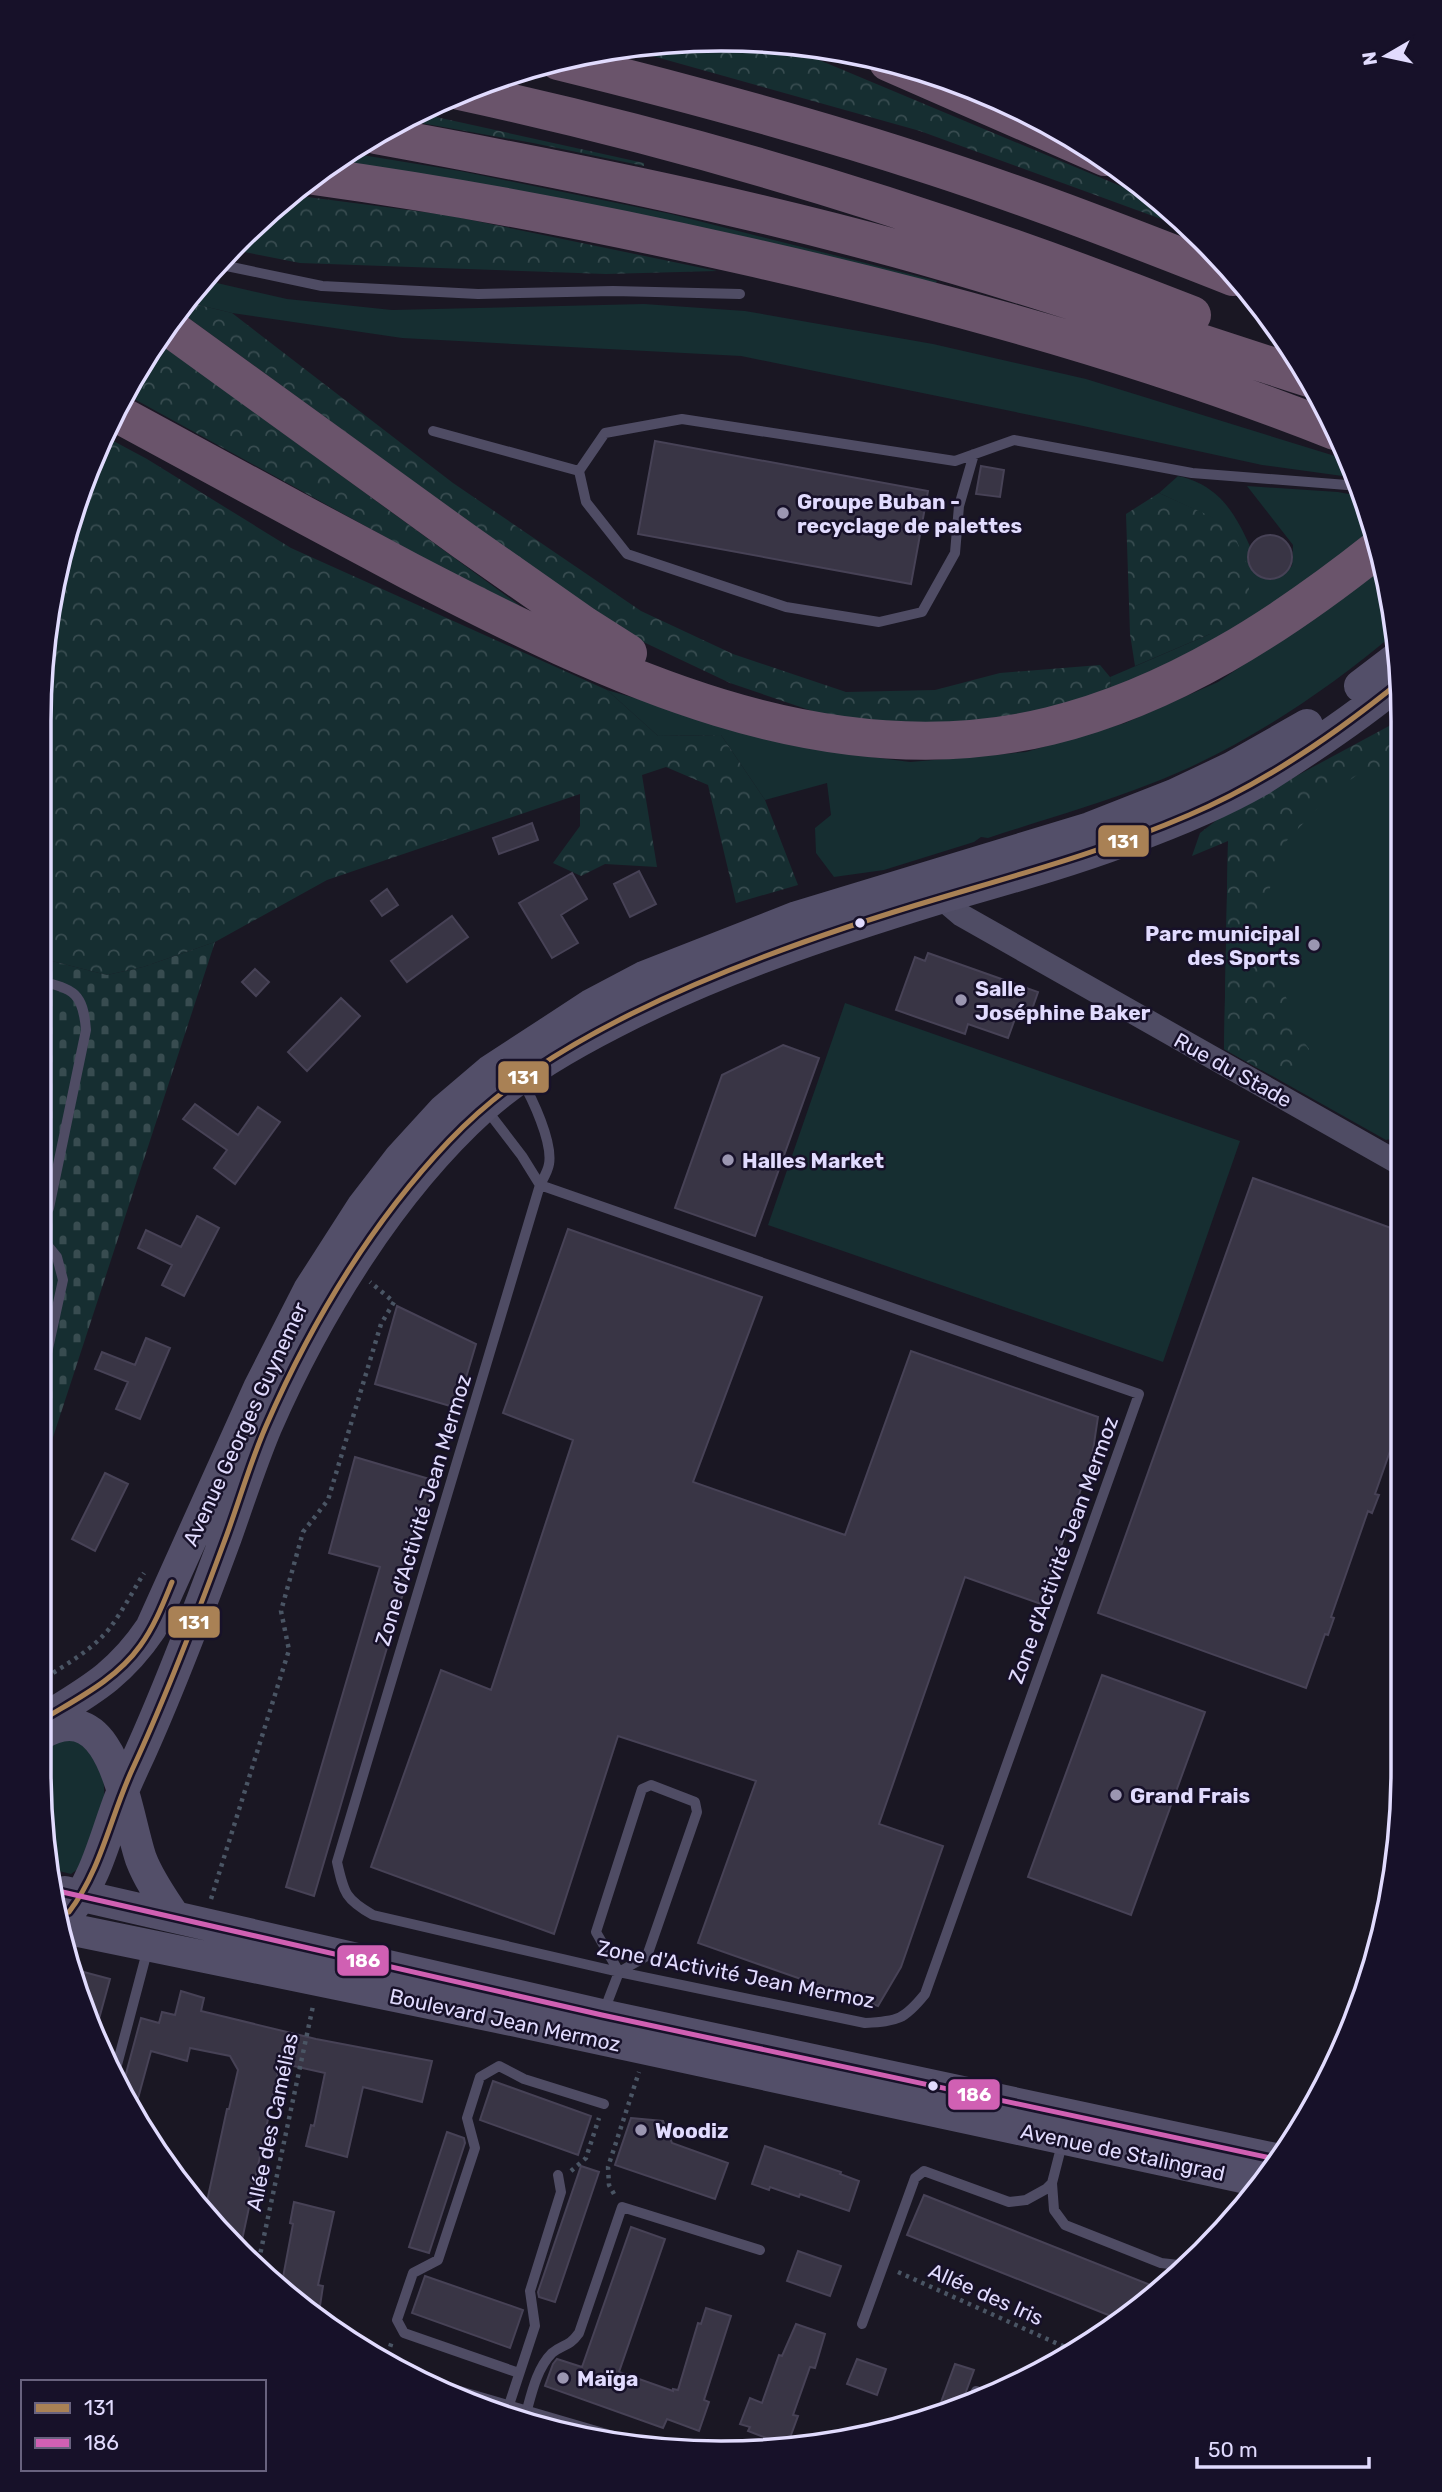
<svg xmlns="http://www.w3.org/2000/svg" width="1442" height="2492" font-family="Rubik,sans-serif">
<defs>
<pattern id="forest-crowns" width="20" height="18" patternUnits="userSpaceOnUse" patternTransform="scale(1.75)"><rect width="20" height="18" fill="#162e31"/><path d="M2 6a3 3 0 1 1 6 0M12 15a3 3 0 1 1 6 0" fill="none" stroke="#384c50"/></pattern>
<pattern id="cemetery-stones" width="16" height="16" patternUnits="userSpaceOnUse" patternTransform="scale(1.75)"><rect width="16" height="16" fill="#162e31"/><path d="M2 7V4a2 2 0 0 1 4 0v3zM10 15v-3a2 2 0 0 1 4 0v3z" fill="#384c50"/></pattern>
</defs>
<rect width="100%" height="100%" fill="#1a1723"/>
<path fill="#162e31" d="M344,152L460,171L671,214L937,281L934,287L330,163Z
M204,280L287,299L392,310L644,304L745,311L933,344L1086,379L1348,460L1357,478L1262,465L1074,424L741,356L402,338L232,313L186,302Z
M1178,476C1229,487 1241,528 1261,570L1274,575L1292,566L1293,545L1247,486L1338,492L1365,497L1373,532L1252,624L1111,695L1110,677L1210,634L1230,526L1159,493Z
M1380,565L1394,634C1321,695 1239,750 1150,784C1097,805 1042,820 988,838L981,837L974,842L884,870L834,877L816,853L815,828L831,815L827,783L765,800L721,735L658,736L607,690L738,728L849,754L910,762L1026,752L1125,723L1218,682L1305,623Z
M1402,735V1136L1386,1140L1224,1049L1228,840Z
M845,1003L1240,1141L1163,1362L768,1225Z
M67,1735L82,1742L103,1770L105,1806L82,1866L71,1874L55,1870L39,1771V1749Z"/>
<path fill="url(#forest-crowns)" d="M721,39L781,44L1161,203L1194,231L920,131L624,48Z
M418,113L644,163V166L533,143L404,120Z
M292,195L447,215L717,271L606,274L300,263L229,249L238,239Z
M186,302L232,313L453,483L641,611L733,654L846,692L935,690L1000,673L1100,665L1110,677L1111,695L1030,713L959,722H896L824,715L730,683L618,630L179,311Z
M155,340L519,605L518,610L127,395Z
M106,437L147,459L291,548L607,690L658,736L721,735L765,800L798,885L736,903L708,785L666,767L642,775L657,867L605,864L581,876L553,863L580,826V794L327,880L215,942L143,967L107,975L40,958V676L75,502Z
M1159,493L1230,525L1249,570V608L1210,634L1135,666L1130,634L1126,514Z
M1402,719V759L1357,775L1331,794L1280,848L1269,892L1240,939L1250,961L1269,970L1289,1002L1294,1028L1309,1049L1297,1065L1261,1070L1224,1049L1228,841L1192,856L1200,833L1222,816Z"/>
<path fill="url(#cemetery-stones)" d="M215,942L39,1480L40,958L107,975L143,967Z"/>
<path fill="#393545" stroke="#474256" stroke-width="2" d="M655,441L928,491L911,584L638,534Z
M981,466L1004,470L1000,497L976,494Z
M1248 557a22 22 0 1 1 44 0a22 22 0 1 1-44 0Z
M532,823L538,840L499,854L493,838Z
M639,871L656,904L630,917L614,884Z
M572,873L587,899L561,915L578,943L552,958L519,903Z
M387,889L398,905L382,916L371,901Z
M452,916L468,937L407,982L391,961Z
M928,953L1038,992L1028,1021L1016,1016L1008,1038L968,1024L965,1034L896,1010L915,957L925,961Z
M255,969L269,982L256,996L242,982Z
M341,998L360,1016L307,1071L288,1052Z
M783,1045L819,1058L755,1236L675,1208L722,1075Z
M195,1104L238,1135L258,1107L280,1122L235,1184L214,1168L227,1150L183,1119Z
M1253,1178L1402,1232V1417L1375,1494L1379,1495L1372,1513L1368,1511L1331,1617L1334,1618L1328,1635L1325,1634L1306,1688L1098,1613Z
M197,1216L219,1228L184,1296L162,1285L172,1265L138,1248L146,1230L181,1247Z
M568,1229L762,1297L693,1482L845,1535L911,1351L1098,1417L1092,1457L1041,1604L965,1577L879,1824L943,1846L901,1967L878,2006L698,1943L756,1781L618,1736L554,1934L371,1867L441,1670L491,1690L573,1440L503,1413Z
M397,1306L476,1344L457,1408L375,1384Z
M146,1338L170,1348L140,1419L116,1409L128,1382L95,1369L102,1352L135,1365Z
M355,1457L436,1481L314,1896L286,1887L380,1567L329,1553Z
M105,1473L128,1484L95,1551L72,1539Z
M1102,1675L1205,1712L1131,1915L1028,1877Z
M80,1971L110,1979L94,2037L75,1991Z
M181,1991L204,1998L201,2011L316,2039L432,2061L422,2102L363,2087L347,2157L306,2146L311,2125L314,2126L325,2073L280,2063L239,2254L209,2220L212,2207L206,2206L227,2109H229L238,2070L230,2056L190,2048L187,2061L151,2051L134,2113L121,2092L141,2018L159,2023L162,2012L175,2015Z
M493,2081L591,2116L578,2155L480,2120Z
M631,2118L663,2121L672,2143L728,2163L715,2199L615,2165Z
M447,2132L464,2138L465,2143L429,2253L409,2247Z
M765,2146L841,2172L840,2174L859,2181L849,2211L800,2194L799,2197L770,2187L769,2190L752,2184Z
M581,2166L599,2172L555,2302L539,2297L538,2292Z
M924,2195L1163,2290L1121,2320L907,2235Z
M294,2202L334,2212L318,2285L323,2286L318,2319L281,2288L293,2224L290,2223Z
M631,2227L665,2239L619,2372L673,2391V2389L678,2390L698,2323L701,2324L706,2308L731,2316L704,2400L709,2402L699,2431L667,2419L663,2428L545,2386L553,2364L557,2359L582,2367Z
M798,2251L841,2266L830,2296L787,2281Z
M425,2276L523,2310L510,2348L412,2313Z
M796,2324L825,2334L815,2368L810,2367L793,2415L798,2416L787,2446L748,2431L750,2427L740,2424L750,2398L762,2403L779,2355L782,2356Z
M857,2359L886,2369L877,2395L847,2384Z
M955,2364L974,2370L960,2408L936,2416Z"/>
<g fill="none" stroke-linecap="round" stroke-linejoin="round">
<path stroke="#4a5564" stroke-width="4.5" stroke-dasharray="3.5 5" stroke-linecap="butt" d="M39,1124L51,1126
M39,1682C63,1666 90,1652 109,1629C122,1612 133,1591 144,1573
M211,1899L289,1650L281,1611L303,1532L328,1500L381,1324L394,1302L370,1282
M1330,2065L1381,1923
M571,2171L586,2158L599,2118
M614,2194L609,2185L608,2167L639,2072
M257,2269L313,2006
M898,2272L1076,2352
M385,2363L392,2341"/>
<path stroke="#4f4c64" stroke-width="10" d="M217,264L322,286L478,294L613,291L740,294
M433,431L579,471
M974,454L959,506L955,553L922,612L879,622L786,607L627,554L586,502L579,471L605,433L682,419L955,461L1014,440L1192,473L1360,486
M486,1109L522,1156L540,1185L1139,1394L925,1994C904,2020 898,2021 865,2023L619,1972L373,1915C345,1899 344,1893 337,1862L540,1185C543,1179 548,1171 549,1164C553,1142 532,1098 521,1079
M39,1224L49,1208L86,1030C83,993 74,989 40,981
M39,1390L63,1280L57,1257L39,1235
M604,2011L619,1972L647,1956L697,1812L695,1802L651,1785L642,1789L596,1932L619,1972
M113,2080L148,1948
M1052,2183L1054,2210L1065,2225L1161,2263L1187,2266
M862,2324L915,2178L924,2171L1009,2202L1026,2200L1046,2189L1052,2183L1063,2140
M519,2373L404,2333L397,2320L413,2273L438,2260L475,2148L467,2118L480,2077L499,2066L524,2079L604,2104
M971,2405L976,2391L992,2397
M507,2411L535,2326L530,2291L561,2192L558,2175
M525,2417C531,2396 536,2369 552,2353C563,2344 569,2347 579,2333L622,2207L760,2250"/>
<path stroke="#4f4c64" stroke-width="23" d="M937,887L941,898L961,915L1402,1165
M457,2397L628,2447"/>
<path stroke="#534f69" stroke-width="32" d="M1360,686L1398,657
M39,1722C87,1692 118,1677 151,1628L259,1388L309,1290L363,1206L400,1158L443,1111L490,1071L591,1005L644,977L797,917L1090,828L1174,795L1233,767L1307,725
M39,1735C115,1689 125,1813 141,1859C149,1880 162,1898 174,1916
M65,1892L602,2015L1280,2160
M62,1913L69,1912C96,1880 105,1837 120,1798C126,1783 133,1768 140,1753C172,1682 199,1610 226,1537C239,1500 251,1463 266,1427C316,1313 390,1191 483,1107C521,1073 568,1046 613,1023C717,969 829,932 940,898C1002,880 1065,863 1126,840C1167,825 1221,803 1259,781C1308,750 1358,717 1402,680
M64,1928L507,2019L1261,2181"/>
<path stroke="#6a546b" stroke-width="38" d="M558,61C684,92 811,126 935,167C1036,200 1134,238 1233,277
M888,62L1105,157
M459,91C709,145 954,221 1192,315
M376,135C551,167 726,202 898,249C1037,287 1174,335 1312,379
M314,176C458,196 600,223 741,255C943,300 1143,355 1335,431
M167,326L464,541L584,625L628,653
M118,414C215,467 313,520 411,572C605,673 826,781 1050,726C1172,696 1280,626 1377,549"/>
<g stroke="#171129" stroke-width="10">
<path id="bus-1" d="M39,1722C74,1700 115,1681 140,1646C154,1627 163,1604 172,1582
M62,1913L69,1912C101,1870 110,1818 132,1770C166,1697 195,1621 223,1545C238,1506 249,1465 266,1426C311,1323 371,1223 449,1141C501,1086 563,1048 631,1014C730,965 835,929 940,898C1024,873 1108,850 1189,815C1267,782 1337,733 1402,680"/>
</g>
<g stroke="#171129" stroke-width="10">
<path id="bus-2" d="M58,1891L602,2015L1280,2160"/>
</g>
<use href="#bus-1" stroke="#a98155" stroke-width="5"/>
<use href="#bus-2" stroke="#d060b3" stroke-width="5"/>
</g>
<g fill="#9b96b1" stroke="#171129" stroke-width="2.5">
<circle cx="783" cy="513" r="7"/>
<circle cx="1314" cy="945" r="7"/>
<circle cx="961" cy="1000" r="7"/>
<circle cx="728" cy="1160" r="7"/>
<circle cx="1116" cy="1795" r="7"/>
<circle cx="641" cy="2130" r="7"/>
<circle cx="563" cy="2378" r="7"/>
</g>
<g fill="#e1dbfe" stroke="#171129" stroke-width="2.5">
<circle cx="860" cy="923" r="6"/>
<circle cx="933" cy="2086" r="6"/>
</g>
<g text-anchor="middle" dominant-baseline="central" stroke-width="5" stroke-linejoin="round" paint-order="stroke">
<g font-size="21" font-weight="bold" fill="#e1dbfe" stroke="#171129" text-anchor="start">
<text x="797" y="501">Groupe Buban -<tspan x="797" dy="24">recyclage de palettes</tspan></text>
<text x="1300" y="933" text-anchor="end">Parc municipal<tspan x="1300" dy="24">des Sports</tspan></text>
<text x="975" y="988">Salle<tspan x="975" dy="24">Joséphine Baker</tspan></text>
<text x="742" y="1160">Halles Market</text>
<text x="1130" y="1795">Grand Frais</text>
<text x="655" y="2130">Woodiz</text>
<text x="577" y="2378">Maïga</text>
</g>
<g font-size="21" fill="#e1dbfe" stroke="#171129">
<text transform="translate(1233 1070) rotate(29)">Rue du Stade</text>
<text transform="translate(245 1424) rotate(-65)">Avenue Georges Guynemer</text>
<text transform="translate(423 1510) rotate(-73)">Zone d'Activité Jean Mermoz</text>
<text transform="translate(1063 1550) rotate(-70)">Zone d'Activité Jean Mermoz</text>
<text transform="translate(736 1974) rotate(11)">Zone d'Activité Jean Mermoz</text>
<text transform="translate(505 2020) rotate(12)">Boulevard Jean Mermoz</text>
<text transform="translate(272 2122) rotate(-78)">Allée des Camélias</text>
<text transform="translate(1123 2152) rotate(12)">Avenue de Stalingrad</text>
<text transform="translate(986 2294) rotate(24)">Allée des Iris</text>
</g>
</g>
<path d="M0 0H1442V2492H0ZM721 51H721A670 670 0 0 1 1391 721V1771A670 670 0 0 1 721 2441H721A670 670 0 0 1 51 1771V721A670 670 0 0 1 721 51Z" fill="#171129" fill-rule="evenodd"/>
<path fill="none" stroke="#e1dbfe" stroke-width="3.5" d="M721 51H721A670 670 0 0 1 1391 721V1771A670 670 0 0 1 721 2441H721A670 670 0 0 1 51 1771V721A670 670 0 0 1 721 51Z"/>
<g stroke="#171129" stroke-width="2.5">
<rect x="1097" y="824" width="53" height="34" rx="7" fill="#a98155"/>
<rect x="497" y="1060" width="53" height="34" rx="7" fill="#a98155"/>
<rect x="167" y="1605" width="54" height="34" rx="7" fill="#a98155"/>
<rect x="336" y="1944" width="54" height="33" rx="7" fill="#d060b3"/>
<rect x="947" y="2078" width="54" height="33" rx="7" fill="#d060b3"/>
</g>
<g font-size="19" text-anchor="middle" font-weight="bold" fill="#fff">
<text x="1123" y="848">131</text>
<text x="523" y="1084">131</text>
<text x="194" y="1629">131</text>
<text x="363" y="1967">186</text>
<text x="974" y="2101">186</text>
</g>
<rect x="21" y="2380" width="245" height="91" fill="#171129" stroke="#68627e" stroke-width="2"/>
<rect x="35" y="2403" width="35" height="10" fill="#a98155" stroke="#68627e" stroke-width="2"/>
<text x="84" y="2415" font-size="21" fill="#e1dbfe">131</text>
<rect x="35" y="2438" width="35" height="10" fill="#d060b3" stroke="#68627e" stroke-width="2"/>
<text x="84" y="2450" font-size="21" fill="#e1dbfe">186</text>
<g transform="translate(1386 56) rotate(261)" stroke="#171129" stroke-width="5" paint-order="stroke">
<path d="M0-5L12 26L0 18L-12 26Z" fill="#e1dbfe"/>
<text y="-10" font-size="19" font-weight="bold" text-anchor="middle" fill="#e1dbfe">N</text>
</g>
<path d="M1197 2457v10h172v-10" fill="none" stroke="#e1dbfe" stroke-width="3.5"/>
<text x="1208" y="2457" font-size="21" fill="#e1dbfe" stroke="#171129" stroke-width="5" paint-order="stroke">50 m</text>
</svg>
